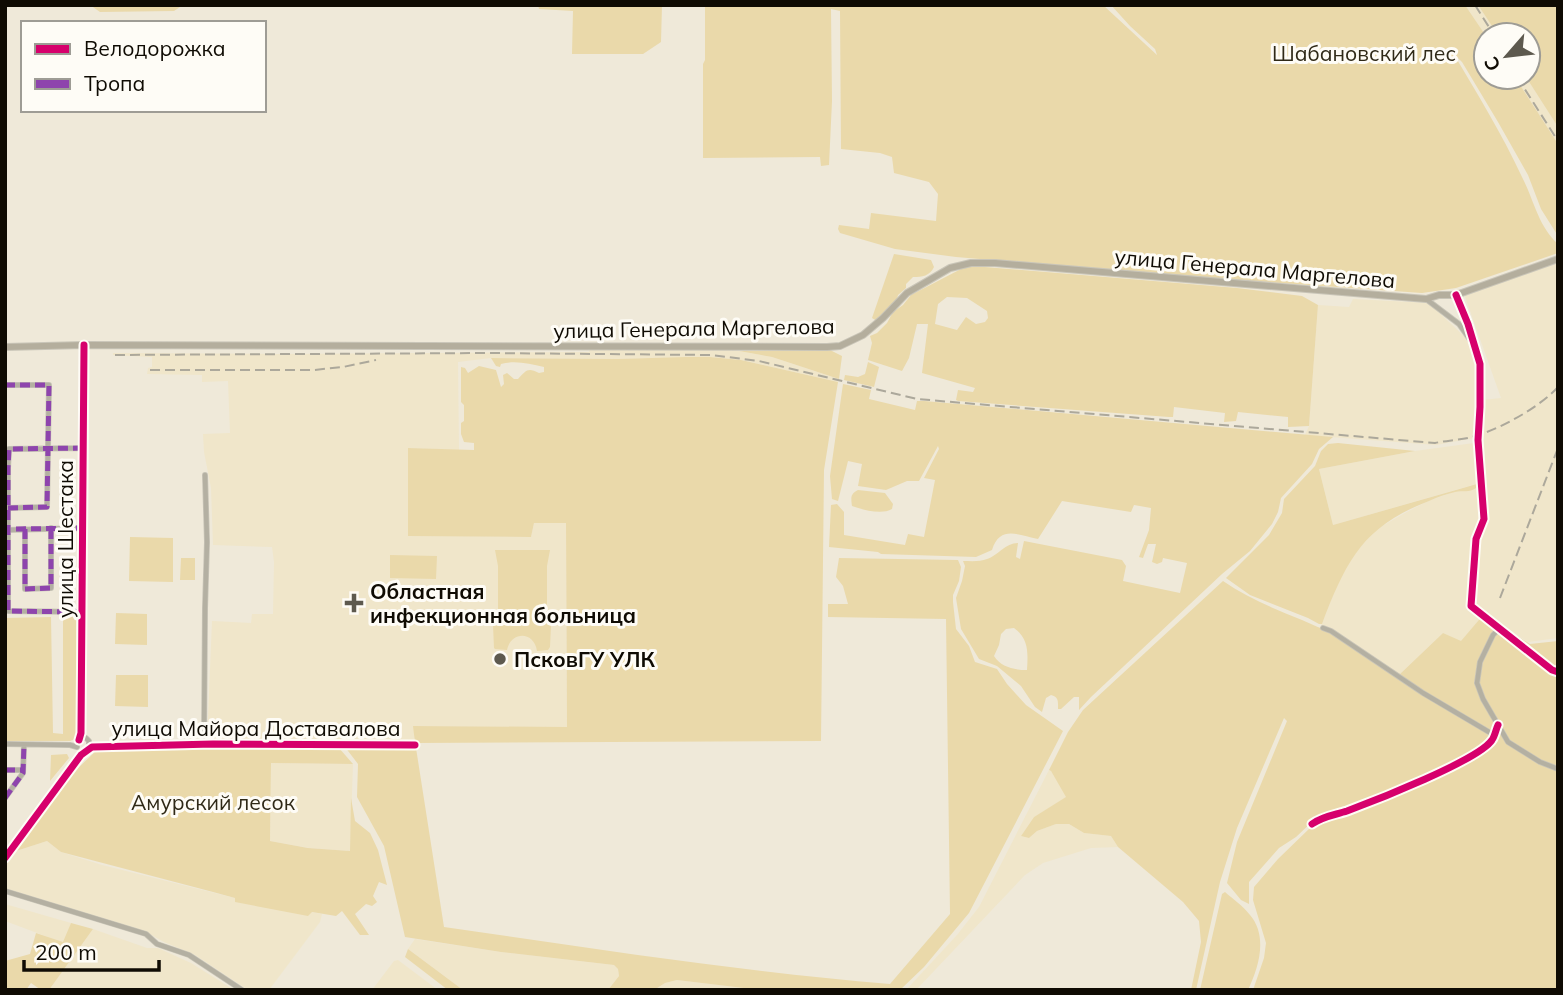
<svg xmlns="http://www.w3.org/2000/svg" width="1563" height="995" font-family="Mulish,sans-serif">
<rect width="100%" height="100%" fill="#efe9d9"/>
<path fill="#f0e6ca" d="M1465,5H1478L1498,35L1486,36Z
M1515,77H1526L1544,105L1558,127V144Z
M1558,263V638L1528,642L1485,613L1461,642L1443,633L1400,674L1332,632L1320,629L1333,595L1343,572L1359,548L1377,529L1403,514L1428,501L1476,484L1333,525L1319,469L1415,451L1474,443L1477,483L1484,479L1481,448L1483,400L1501,398L1464,294Z
M1353,299L1429,303L1468,340L1476,368L1474,438L1436,445L1305,435L1309,426L1318,305L1349,307Z
M590,348H711L739,351L772,357L839,379L838,382L741,360L710,357L618,359L491,358L458,362L459,450L408,448V535L531,537L534,523H566L567,728L414,726V741L207,742L212,621L251,623L252,614H273L274,562L272,547L213,545L211,488L204,452L203,434L230,433L228,381L202,382V375L147,374L148,368L152,367V357L113,355V353L278,354L589,352Z
M271,763L353,764L350,851L309,848L270,841Z
M1049,770L1051,771L1067,797L1034,817L1021,836L1029,838L1037,831L1056,824H1069L1084,833L1111,836L1118,847L1091,848L1043,863L1025,875L916,990H906L957,935L979,907Z
M47,841L61,852L102,865L235,898L322,914L320,922L269,990H248L195,955L164,942L146,932L5,889V865L16,851Z
M5,904L71,923L64,943L5,921Z
M93,929L147,948H158L191,963L234,990H49Z
M415,939L501,952L614,965L618,969L619,976L608,990H463L408,949Z
M398,960L438,990H372L394,961Z
M677,980L760,990H654L665,983Z"/>
<path fill="#ead9aa" fill-rule="evenodd" d="M90,5H183L174,11L100,12Z
M538,5H662L661,42L643,54H572L573,11L539,9Z
M705,5H1103L1157,55L1155,49L1130,26L1111,5H1465L1486,36V77H1515L1558,144V236L1541,209L1528,175L1498,122L1462,62L1453,53C1477,93 1502,134 1522,177C1534,200 1538,226 1558,244V253L1456,288L1422,293L1197,277L956,257L895,249L840,233L838,229L839,225L869,229L871,213L936,221L938,194L929,182L894,173L892,157L880,153L841,149L840,11L831,9L832,101L829,165L821,166L820,157L703,158V64L705,60Z
M1478,5H1558V127L1526,77H1528V35H1498Z
M894,254L931,260L934,267C930,276 922,277 913,277L906,284V288L898,295L897,299L877,321L872,318Z
M973,266L1237,288L1302,296L1318,305L1309,426L1288,427V417L1238,412L1236,421L1224,422L1225,413L1174,407L1173,417H1169L958,401L956,400L958,390L973,392L975,388L922,373L928,324H917L909,358L902,371L868,360L872,343L870,336L877,333L887,323L893,312L903,305L911,295L961,269ZM947,297L967,298L987,311L988,318L985,322L976,324L966,317L957,330L935,324L938,304Z
M830,350L842,356L839,379L772,357L739,351Z
M686,357H710L741,360L838,382L824,470L821,741L415,743L413,726L567,727L566,523H534L531,537L408,536V448L474,450V443L464,442L461,434V423L464,421V405L461,402V367L465,368L468,373L479,366L496,370L501,387L504,384L503,375L507,373L514,379H518C526,370 528,367 539,373L544,372V367C529,364 516,360 501,364L500,367L496,366L491,358L618,359Z
M868,362L879,367L874,387L844,380L845,375L858,377L865,374Z
M843,384L871,390L869,399L915,410L917,401H924L1333,437L1319,449L1312,464L1281,498L1278,512L1272,524L1250,551L1222,574L1091,697L1079,710V697H1074L1061,709H1058C1058,702 1059,697 1051,695L1046,698L1042,712L1035,707L1021,686L997,666L979,659L961,629L956,598L962,581L965,566L963,561C970,561 980,562 987,559C999,555 1005,543 1018,543L1016,557L1020,559L1024,541L1122,560L1126,566L1123,581L1180,593L1187,563L1163,558L1162,562L1157,564L1152,562L1156,544H1148L1143,558L1139,557L1149,530L1151,508L1134,505L1131,512L1062,501L1038,539C1018,535 1000,525 992,550L976,557L881,554L878,552L829,547L831,505L837,504L844,512V535L905,545L908,534L924,537L935,480L924,478L939,449L938,446L919,481H907L886,490L858,486L862,464L848,461L838,501L832,499L830,476ZM1014,628C1029,639 1028,653 1027,670C1014,670 1001,667 994,656L999,645L1001,634L1006,629Z
M1338,443L1415,451L1319,469L1333,525L1477,484L1476,488C1469,493 1463,490 1455,492C1447,494 1437,497 1429,501C1363,526 1346,561 1322,624H1319L1308,618L1250,595L1226,578L1269,535L1282,513L1284,499L1315,466L1321,451L1328,444Z
M858,490L885,493L893,504L892,509C882,515 863,510 852,506C851,498 850,494 858,490Z
M130,537L173,538V582L129,581Z
M495,550H550L547,566V625H551L550,647L548,650L537,651C534,631 511,631 507,650L495,649L494,648L493,625L498,624V566Z
M390,555L437,556L436,579L390,578Z
M181,558H195V580H180Z
M839,558L958,560L961,567L959,581L953,595V602L956,629L969,646L975,662L997,669L1007,684L1026,705L1063,731L969,913L924,967L900,990H760L677,980L665,983L654,990H608L619,976L618,969L614,965L501,952L405,937L384,846L357,797L358,764L345,747L416,748L444,927C592,948 741,972 890,984L950,914L946,619L828,617V604H848L843,586L836,577Z
M1223,581C1248,598 1274,609 1302,620C1312,624 1321,629 1332,632L1400,674L1443,633L1461,641L1484,614L1530,644L1558,641V990H1253L1264,958L1266,943L1253,900L1254,887L1278,859L1312,826L1322,819L1333,816L1329,811L1315,819L1296,837L1279,848L1249,882V904L1241,900L1227,883L1237,842L1287,721L1284,718L1237,828L1220,882L1196,990H1191L1201,942L1199,921L1183,902L1118,847L1111,836L1084,833L1069,824H1056L1037,831L1029,838L1021,836L1034,817L1066,797L1051,771L1049,770L1068,732L1083,710Z
M116,613L147,614V645L115,644Z
M76,616L77,733L75,739L70,741H5V618L51,617L53,733L63,734V617Z
M116,675H148V707L115,706Z
M339,748L353,764L271,763L270,841L308,848L350,851L351,798L355,821L370,833L378,850L387,885L379,882L373,896L377,902L372,906L366,904L355,914L369,935H360L342,911L336,916L312,912L308,916L235,902V898L213,892L61,852L47,841L16,851L76,770L98,749Z
M67,754L69,758L50,781L51,755Z
M1225,892C1233,899 1243,906 1250,915C1268,936 1259,967 1248,990H1200L1222,894Z
M71,923L93,929L49,990H41L31,983L26,990H5V961L30,954L36,933L63,942Z
M408,949L463,990H448L405,957Z"/>
<g fill="none" stroke-linecap="round" stroke-linejoin="round">
<g stroke="#c9c5b8" stroke-width="6">
<path id="street" d="M1456,295L1468,324L1480,364V407L1478,440L1484,519L1476,539L1471,606L1552,670L1558,672
M1426,299L1459,324L1471,341
M5,385H49L47,507L8,508
M25,529V589L51,588V528
M7,530L83,528
M82,612L8,611V468L9,449L83,448
M1323,628L1331,631L1423,693L1494,735
M1499,629L1493,635L1480,662L1477,683L1483,699L1508,742L1540,762L1558,769
M79,740L81,733L84,345
M78,741L82,738H86L89,741V747
M5,744L70,745L77,747
M204,744L205,608L207,542L205,475
M5,770H23
M5,798L23,773L24,745
M1312,824C1323,816 1335,815 1347,811C1374,801 1479,760 1492,740C1495,736 1496,729 1498,725
M5,858L81,755L92,747L213,744L415,745
M5,891L146,934L157,944L189,955L242,990"/>
</g>
<g stroke="#c9c5b8" stroke-width="8">
<path id="secondary" d="M5,347L84,345L827,347L840,346L863,335L883,318L907,293L950,268L971,263H995L1426,299L1439,295H1456L1558,259"/>
</g>
<use href="#street" stroke="#b4b0a2" stroke-width="4.5"/>
<use href="#secondary" stroke="#b4ae9d" stroke-width="6"/>
<path stroke="#aca89b" stroke-width="2" stroke-dasharray="10 5" stroke-linecap="butt" d="M1475,5L1494,35
M1517,77L1558,141
M115,355L487,353L711,355L759,361L917,399L1435,443C1449,440 1465,440 1478,435C1502,428 1541,406 1558,387
M150,370H314L343,367L376,360
M1500,598L1558,448"/>
<path stroke="#8e44ad" stroke-width="5" stroke-dasharray="10 5" stroke-linecap="butt" d="M5,385H49L47,507L8,508
M16,529L83,528
M25,529V589L51,588V528
M82,612L8,611V468L9,449L83,448
M5,770H23
M5,798L23,773L24,745"/>
<g stroke="#fefcf6" stroke-width="11">
<path id="cycleway" d="M1456,295L1468,324L1480,364V407L1478,440L1484,519L1476,539L1471,606L1552,670L1558,672
M79,740L81,733L84,345
M1312,824C1323,816 1335,815 1347,811C1374,801 1479,760 1492,740C1495,736 1496,729 1498,725
M5,858L81,755L92,747L213,744L415,745"/>
</g>
<use href="#cycleway" stroke="#d6006c" stroke-width="7"/>
</g>
<g fill="#5d594e" stroke="#fefcf6" stroke-width="2.5">
<path d="M350.5 592.5h7v7h7v7h-7v7h-7v-7h-7v-7h7z"/>
<circle cx="500" cy="659" r="7"/>
</g>
<g text-anchor="middle" dominant-baseline="central" stroke-width="6" stroke-linejoin="round" paint-order="stroke">
<g font-size="21" fill="#2f2917" stroke="#fefcf6">
<text x="1364" y="53">Шабановский лес</text>
<text x="213" y="802">Амурский лесок</text>
</g>
<g font-size="21" fill="#0f0b03" stroke="#fefcf6">
<text transform="translate(1255 268) rotate(5)">улица Генерала Маргелова</text>
<text transform="translate(694 328) rotate(-1)">улица Генерала Маргелова</text>
<text transform="translate(65 539) rotate(-90)">улица Шестака</text>
<text x="256" y="728">улица Майора Доставалова</text>
</g>
<g font-size="21" font-weight="bold" fill="#0f0b03" stroke="#fefcf6" text-anchor="start">
<text x="370" y="591">Областная<tspan x="370" dy="24">инфекционная больница</tspan></text>
<text x="514" y="659">ПсковГУ УЛК</text>
</g>
</g>
<rect width="1563" height="995" fill="none" stroke="#0f0b03" stroke-width="14"/>
<rect x="21" y="21" width="245" height="91" fill="#fefcf6" stroke="#9e9c95" stroke-width="2"/>
<rect x="35" y="44" width="35" height="10" fill="#d6006c" stroke="#9e9c95" stroke-width="2"/>
<text x="84" y="56" font-size="21" fill="#0f0b03">Велодорожка</text>
<rect x="35" y="79" width="35" height="10" fill="#8e44ad" stroke="#9e9c95" stroke-width="2"/>
<text x="84" y="91" font-size="21" fill="#0f0b03">Тропа</text>
<g transform="translate(1507 56) rotate(242)"><circle r="33" fill="#fefcf6" stroke="#9e9c95" stroke-width="2"/>
<path d="M0-5L12 26L0 18L-12 26Z" fill="#5d594e"/>
<text y="-10" font-size="19" font-weight="bold" text-anchor="middle" fill="#0f0b03">С</text>
</g>
<path d="M24 960v10h135v-10" fill="none" stroke="#0f0b03" stroke-width="3.5"/>
<text x="35" y="960" font-size="21" fill="#0f0b03" stroke="#fefcf6" stroke-width="5" paint-order="stroke">200 m</text>
</svg>
